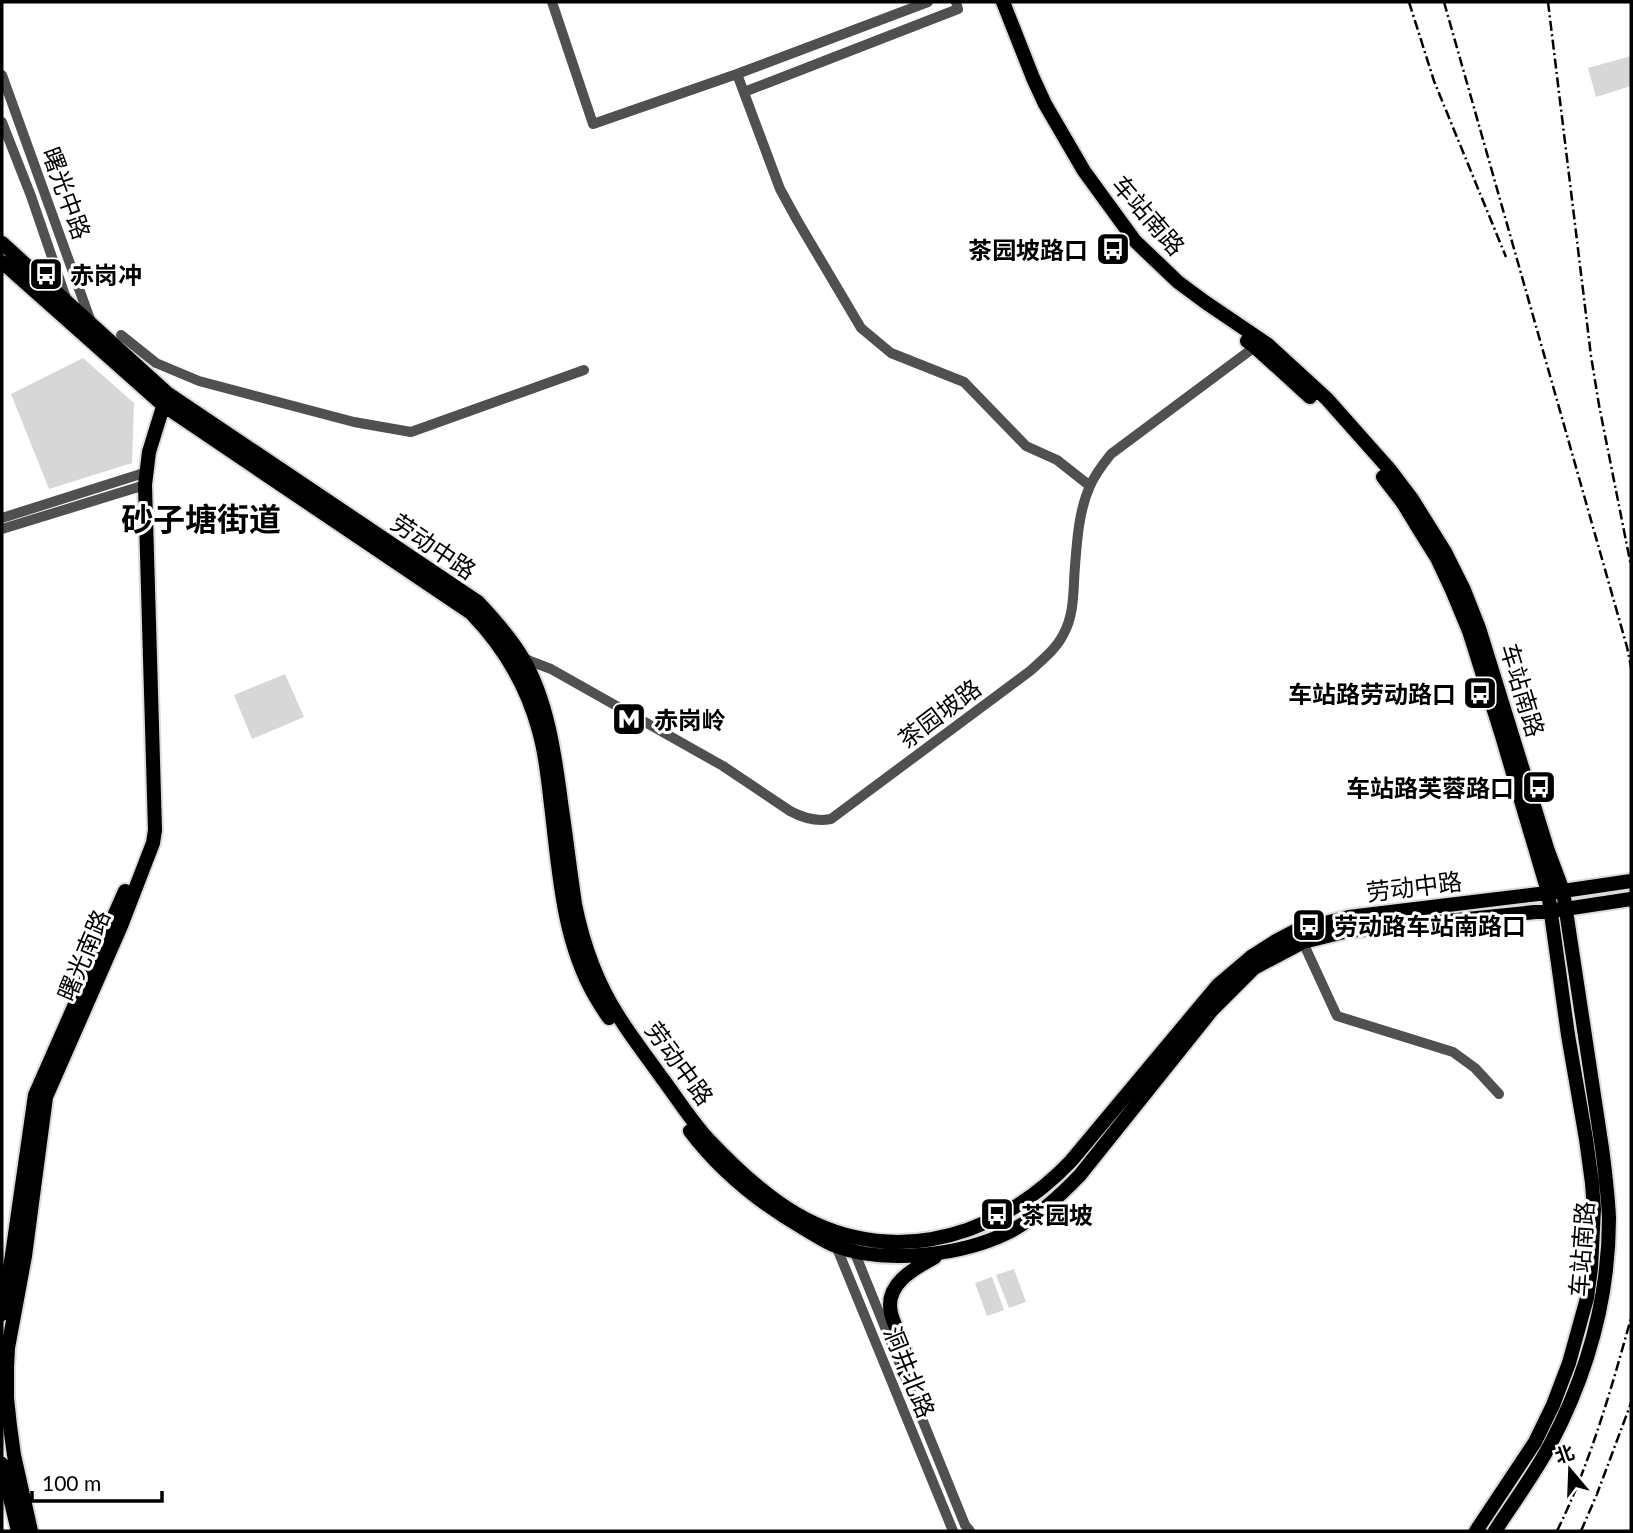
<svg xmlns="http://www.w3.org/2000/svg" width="1633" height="1533" font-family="Lato,'Noto Sans SC',sans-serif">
<rect width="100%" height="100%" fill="#fff"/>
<path fill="#d7d7d7" d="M1631,56V86L1596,97L1588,68Z
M83,358L134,403L132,463L49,489L11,394Z
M285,674L304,717L252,739L234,695Z
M1014,1269L1026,1302L1009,1308L996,1275Z
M992,1277L1004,1310L987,1316L975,1283Z"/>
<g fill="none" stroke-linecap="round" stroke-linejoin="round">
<g stroke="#dbdbdb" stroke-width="18">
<path id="major" d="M1003,2L1033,78L1045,104L1084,171L1135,241L1178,282L1205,302L1267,344L1327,399L1390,470L1412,499L1445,552L1464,590L1479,628L1548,851L1563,891L1602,1148C1605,1171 1608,1195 1609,1218C1609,1297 1587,1375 1550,1445C1534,1475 1513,1503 1495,1531
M2,243L167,393L478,602C494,619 510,637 522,657C547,698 555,755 561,802C566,836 570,870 575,904C583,944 597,983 619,1017C632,1038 648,1058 662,1078C677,1098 690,1119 707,1138C726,1158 755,1186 778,1202C876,1272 991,1245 1071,1161L1218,985L1251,957L1276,941L1297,930L1349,917L1563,891L1631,881
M2,262L163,405L471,613C503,646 527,686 539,731C546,755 548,780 551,805C559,869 562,939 595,996C599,1003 604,1011 609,1018
M1247,341L1255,347L1310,397
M1383,477L1403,503L1417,526L1437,558L1452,590L1469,631L1502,736L1548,892L1568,1035L1586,1139L1592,1183L1594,1209L1591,1268L1587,1298L1569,1363L1553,1405L1535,1442L1476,1531
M690,1131C721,1172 760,1203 803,1228C814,1234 825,1242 836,1246C885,1265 963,1255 1009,1232C1036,1218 1059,1197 1080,1175L1212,1010L1254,968L1303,942L1348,931L1565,909L1631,899
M2,1314L12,1255L35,1095L125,891
M904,1371C904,1366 906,1360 905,1355C904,1341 894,1327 891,1313C884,1284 915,1268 935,1257
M2,1464L18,1531
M31,1531L14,1455L10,1426L7,1398V1367L8,1348L25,1256L46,1097L121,926L153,843L155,830L145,485L149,452L166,397"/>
</g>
<path stroke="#505050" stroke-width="10" d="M552,2L593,124L737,74L928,2
M737,74L780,189L797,220L861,328L891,353L964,382L1026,446L1057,460L1090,486
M2,75L91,322
M744,92L958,9L956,2
M2,122L31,196L67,301
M121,335L156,363L199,381L354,422L411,432L584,370
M2,518L147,472
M2,529L145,485
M522,658L551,669L723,766L790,811C803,818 816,822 831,819L1030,671C1042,660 1056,649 1063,635C1075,614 1073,589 1075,566C1077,540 1079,510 1090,486C1095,474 1103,464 1111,454L1260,343
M1300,936L1337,1016L1453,1052L1475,1068L1499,1094
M834,1241L953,1531
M852,1246L965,1525L970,1531"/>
<use href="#major" stroke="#000" stroke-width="14"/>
<path stroke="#000" stroke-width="2.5" stroke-dasharray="10 3.5 2 3.5" stroke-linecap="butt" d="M1409,2L1434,81L1506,257
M1444,2L1627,647L1631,667
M1548,2L1591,356L1599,405L1631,566
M1557,1531C1590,1464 1611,1390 1631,1318
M1581,1531L1597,1494L1631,1403"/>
</g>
<defs>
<g id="bus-square" transform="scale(1.75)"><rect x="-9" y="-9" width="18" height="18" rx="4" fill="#000" stroke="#fff"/><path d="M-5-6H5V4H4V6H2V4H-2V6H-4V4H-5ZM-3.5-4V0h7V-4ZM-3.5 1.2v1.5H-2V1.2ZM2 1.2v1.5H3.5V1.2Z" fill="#fff"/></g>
<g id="metro-square" transform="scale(1.75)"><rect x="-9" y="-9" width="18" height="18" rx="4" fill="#000" stroke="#fff"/><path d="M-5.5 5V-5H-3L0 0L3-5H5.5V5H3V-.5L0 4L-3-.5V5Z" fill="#fff"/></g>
</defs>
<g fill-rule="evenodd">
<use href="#bus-square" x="1113" y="249"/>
<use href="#bus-square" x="46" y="274"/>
<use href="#bus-square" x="1480" y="693"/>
<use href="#metro-square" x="629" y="719"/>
<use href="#bus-square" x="1539" y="787"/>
<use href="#bus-square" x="1309" y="925"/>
<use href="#bus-square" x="997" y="1214"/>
</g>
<g text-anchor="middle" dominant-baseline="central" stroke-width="6" stroke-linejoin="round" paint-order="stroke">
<g font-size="24" fill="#000" stroke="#fff">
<text transform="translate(67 193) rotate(70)">曙光中路</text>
<text transform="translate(1149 215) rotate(49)">车站南路</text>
<text transform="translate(434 546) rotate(34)">劳动中路</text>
<text transform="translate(1523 690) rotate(73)">车站南路</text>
<text transform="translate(939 713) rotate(-37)">茶园坡路</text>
<text transform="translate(1414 886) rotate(-7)">劳动中路</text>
<text transform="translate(83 955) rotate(-67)">曙光南路</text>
<text transform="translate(680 1063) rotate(54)">劳动中路</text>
<text transform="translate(1581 1249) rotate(-86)">车站南路</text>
<text transform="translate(910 1372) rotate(68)">洞井北路</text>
</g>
<g font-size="24" font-weight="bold" fill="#000" stroke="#fff" text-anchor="start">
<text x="1088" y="249" text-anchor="end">茶园坡路口</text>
<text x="70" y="274">赤岗冲</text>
<text x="1456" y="693" text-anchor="end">车站路劳动路口</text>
<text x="654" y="719">赤岗岭</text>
<text x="1514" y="787" text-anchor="end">车站路芙蓉路口</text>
<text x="1334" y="925">劳动路车站南路口</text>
<text x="1021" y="1214">茶园坡</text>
</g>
<g font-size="32" font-weight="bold" fill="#000" stroke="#fff">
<text x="201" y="518">砂子塘街道</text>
</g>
</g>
<rect width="1633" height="1533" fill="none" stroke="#000000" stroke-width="7"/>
<g transform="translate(1570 1470) rotate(341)" stroke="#ffffff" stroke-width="5" paint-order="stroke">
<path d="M0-5L12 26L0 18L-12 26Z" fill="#000000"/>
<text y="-10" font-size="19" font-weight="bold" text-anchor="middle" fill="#000000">北</text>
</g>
<path d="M32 1491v10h130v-10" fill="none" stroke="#000000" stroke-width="3.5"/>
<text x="42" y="1491" font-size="21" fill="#000000" stroke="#ffffff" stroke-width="5" paint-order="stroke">100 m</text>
</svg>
